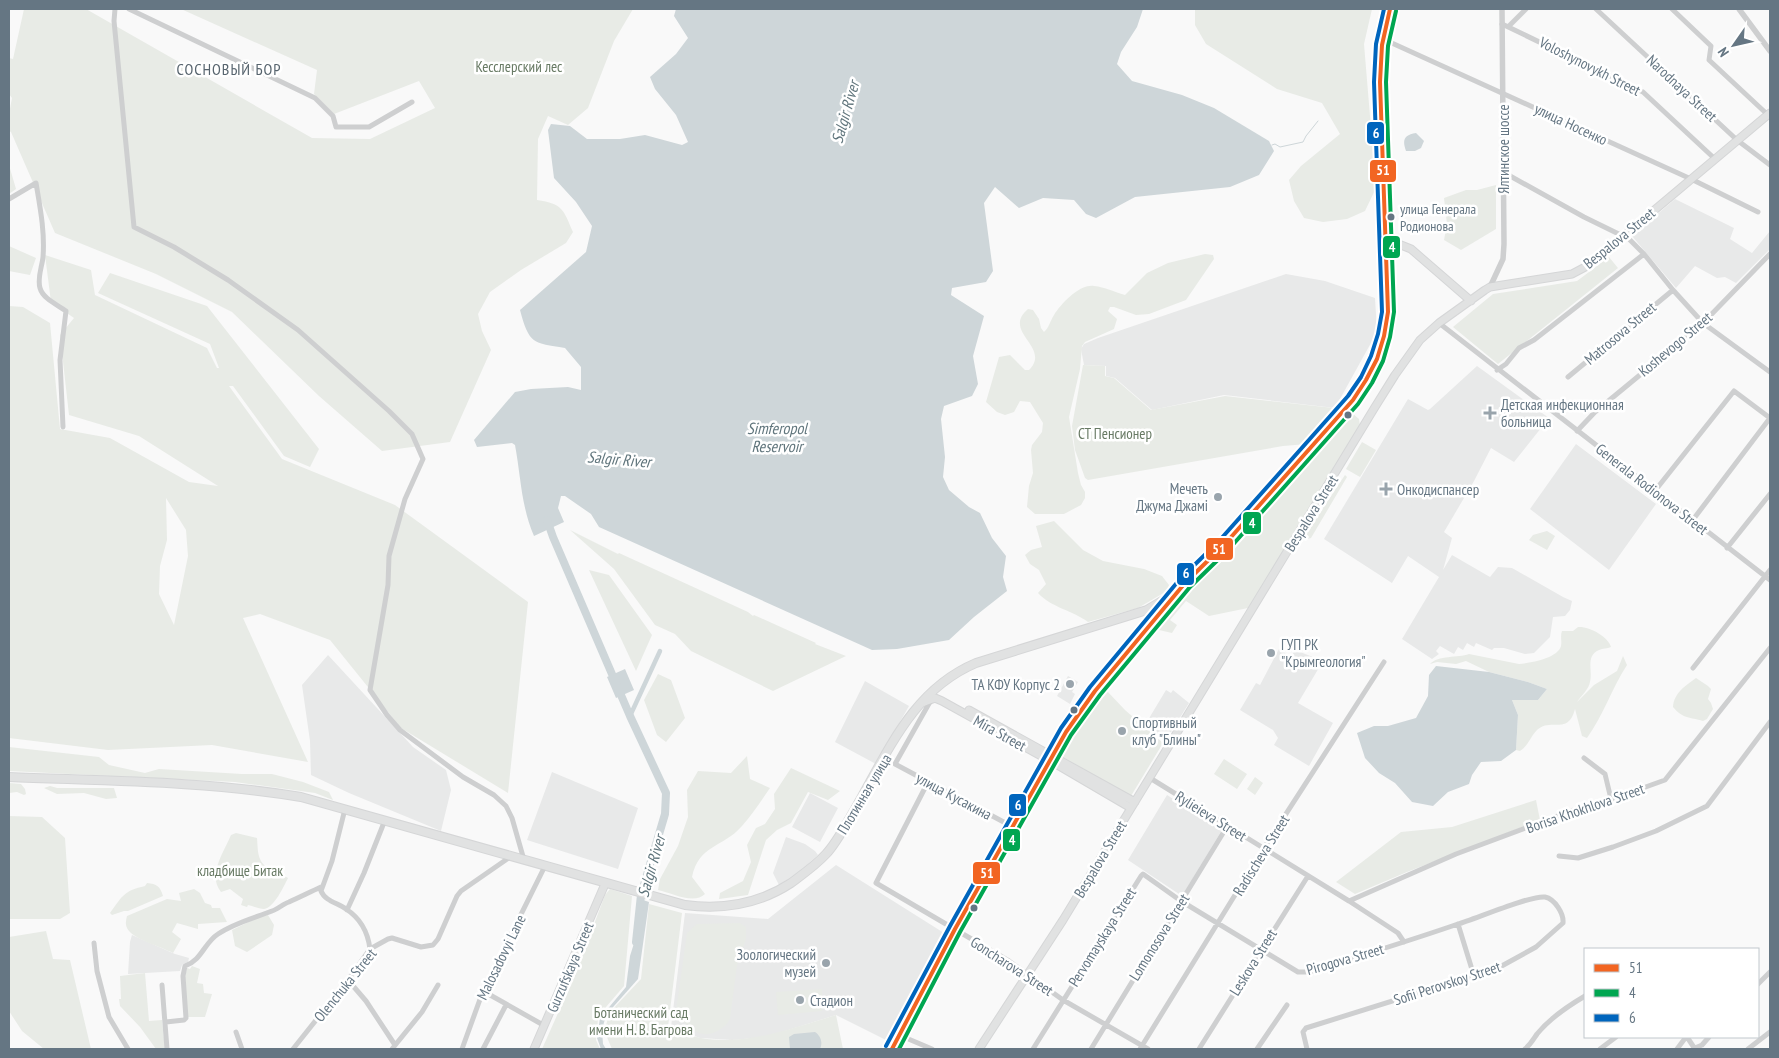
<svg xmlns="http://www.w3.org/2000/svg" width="1779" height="1058" font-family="'PT Sans Narrow',sans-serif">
<rect width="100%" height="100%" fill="#f9f9f9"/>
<path fill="#e8e9e9" d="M1675,199L1734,228L1730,239L1752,253L1770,231V249L1736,283L1725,277L1717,278L1695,266L1676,288L1632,236Z
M1286,274L1325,281L1375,298L1377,332L1335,408L1224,395L1152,410L1115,378L1106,376V366L1084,365L1081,349L1084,344L1098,338Z
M1477,366L1549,418L1514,462L1491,448L1474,481L1444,532L1452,538L1443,570L1452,555L1490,577L1498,567L1512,568L1563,597L1572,601L1570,610L1565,616L1553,617L1550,637L1534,653L1525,654L1504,648H1494L1492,650L1476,643L1474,647L1467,643L1463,650L1458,647L1454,654L1440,646L1436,651L1439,654L1432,659L1402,639L1439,577L1408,556L1392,583L1324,539L1408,399L1428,410L1430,409Z
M1576,444L1656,504L1609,570L1530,509Z
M1279,649L1291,657L1295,650L1323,661L1298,703L1333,723L1309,766L1274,745L1278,738L1273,730L1240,710L1256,683L1260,685Z
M328,655L413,747L446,770L451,790L441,831L349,793L311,775L310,741L302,685Z
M1068,676L1078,682L1072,692L1075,694L1070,704L1057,696Z
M865,681L909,706L876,764L835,742Z
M1166,690L1171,693L1173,690L1189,703L1166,740L1145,725Z
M552,772L638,808L618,869L527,840Z
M810,793L838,808L820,842L792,827Z
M1167,795L1222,830L1182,896L1128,860Z
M786,837L805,844L815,851L818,855L800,871L779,885L773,873Z
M836,865L944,933L886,1040L836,1015L766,1037L732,1040L700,1038L671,1027L685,913L768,919Z
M132,935L175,954L189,958L188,962L182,965L180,971L128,974L130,942Z"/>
<path fill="#e8ebe6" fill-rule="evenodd" d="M24,9H86L312,138L370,139L435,108L419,81L334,114L314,94L317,70L181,9H633L614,41L588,108L568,125L548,116L538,139L537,200C563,204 563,209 573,232L566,243L521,270L490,292L478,314L482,331L491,350L450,442L382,451L319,396L232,312L156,274L55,233L11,132L9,131V114L12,98L9,94V58L13,59Z
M1195,9H1372L1364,44L1376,188L1365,211L1347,219L1323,222L1304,218L1294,201L1289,180L1301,166L1340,134L1322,103L1277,89L1206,44L1195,25Z
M9,165L16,189L9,194Z
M1496,185V229L1461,250L1444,240L1447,224L1444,198L1466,190H1477Z
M9,246L36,258L30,275L9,271Z
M1205,254L1213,255L1214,259L1186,300L1149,314L1136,315L1114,307H1110L1108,311L1117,319L1114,329L1085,342L1082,346L1080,369L1069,417L1078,473L1081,485L1085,492V498L1081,505L1064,514H1035L1027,507L1029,486L1033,473L1031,450L1032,445L1042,432L1043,423L1030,402L1020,401L1014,412L1005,415L997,412L986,402L999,357L1010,355L1025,370H1029C1052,347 1001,332 1028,309L1033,310L1039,319L1041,328L1044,332C1049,328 1050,321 1054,315C1061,304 1079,284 1094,286C1105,287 1114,292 1125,295L1147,273L1168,263Z
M45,255L91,270L95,295L207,348L217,368H219L210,344L98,293L110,273L207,306L319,449L310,467L284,456L233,386H229L282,459L395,505L528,602L508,793L401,728L330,640L260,614L243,618L308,762L212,745L108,750L9,738V306L23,307L50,323L60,429L110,438L189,482L218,486L139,436L69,415L60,335L74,318L51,302ZM166,498L186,530L188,556L174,625L159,594L160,566L167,540Z
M1609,257L1618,268L1498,364L1453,327L1493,294L1577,281Z
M1083,365L1105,366V376L1114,378L1151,410L1225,396L1334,408L1331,415L1307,444L1283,446L1088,480L1085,478L1075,450L1072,426Z
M1352,413L1359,419L1360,426L1248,608L1209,616L1186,601L1170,620L1177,625L1172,633L1159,630L1115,680L1111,677L1330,431L1333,432L1349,414Z
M1362,442L1376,450L1360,477L1346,469Z
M1345,475L1347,477L1311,538L1307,539L1305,535Z
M1054,521L1083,550L1103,561L1144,569L1162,576L1169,585L1167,591L1138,608L1088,622C1072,610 1052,608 1038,593L1046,584L1039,570L1030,564L1025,555L1031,550L1042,547L1036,526Z
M570,530L618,554L619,553L748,612L753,616L754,615L816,643L815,644L846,656L773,691L691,651L675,634L655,625L614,569Z
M1547,531L1555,536L1547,550L1529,540L1533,535Z
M589,570L609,575L652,635L636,671Z
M1578,627C1589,626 1609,637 1611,647C1607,649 1603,648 1599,650C1585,656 1593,671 1590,682C1589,689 1581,696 1577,702L1594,685L1617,671L1623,656L1627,665C1611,690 1604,714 1587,738L1582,736L1575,709C1568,736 1551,717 1537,730C1531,736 1528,746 1520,751L1516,750L1518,715L1512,700H1538L1547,689L1528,682L1489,672L1466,661L1456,664L1437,662L1430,664C1438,655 1458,658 1469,654L1519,664C1531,663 1558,658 1561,646C1562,641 1560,636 1562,631H1573Z
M658,674L671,680L685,718L666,742L657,735L644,700Z
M1696,678L1708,686L1711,689L1708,699L1711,703L1713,709L1707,719L1703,721C1690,717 1683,719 1673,707C1674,693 1685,686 1696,678Z
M1107,691L1125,710L1163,743L1131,796L1061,756L1091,709Z
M9,747L99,757L109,765L145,773L159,769L242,774H272L303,782L329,792L333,800L315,793L235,782L9,771Z
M747,756L750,779L770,788C761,801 752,815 742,826C723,848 699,844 692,877L705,894C694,905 672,893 658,890L660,879L678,846L688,817L687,790L698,771L731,773Z
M1224,759L1247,774L1237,789L1214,774Z
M791,768L840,791L828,800L808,792L791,823L777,830L766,840L748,895L719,899L720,893L743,881L751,862L747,845L756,828L765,824L775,809L774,794Z
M1255,777L1263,783L1255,795L1247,789Z
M9,783L21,784L25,789L26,794L24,795L17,792L9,793Z
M50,786L57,788H114L117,798L106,799L84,793L57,794L44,788Z
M1536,800L1540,820L1407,872L1355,894L1336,882L1401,832L1452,827Z
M9,816L42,817L65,838L70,913L60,919H9Z
M236,833L257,838C258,849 257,861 267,867V869C275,869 281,874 288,878C284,886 274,908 264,909C259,909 253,906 248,905L247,907L241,905L243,899L230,889L221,892C207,875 224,852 231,835Z
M147,883C157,884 160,886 163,896L128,911H124L112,915L110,913C123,895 124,891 145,886Z
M194,889L200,893L205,903L211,905L212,908H220L227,922L198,924V929L177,923L172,932L181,939L173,953C162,947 132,939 127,928C125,924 126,920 127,916L167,899L181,901L179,893Z
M610,889L632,896L624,986L606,1007L598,1019L596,1040L600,1049H542L575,975L605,895Z
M649,904L682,913L668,1027C679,1030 690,1036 701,1038C748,1046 792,1028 836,1015L843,1049H612L606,1035V1025L610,1012L641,979Z
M268,915L274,925L272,935L247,952L235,946L232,930L259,917Z
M740,923L746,927V939L737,965L730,1019C727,1025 724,1027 719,1030C700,1042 686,1026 676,1011L687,933L697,924Z
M46,931L53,959L70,960L91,1049H44L22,1031L9,1011V937Z
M192,966L200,969L197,983L203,984L204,993L212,994L205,1017H187L185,977L187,968L190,969Z
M145,973L149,1021L162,1020L165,1049H156L140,1027L120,1006L119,999H121L120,976Z
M822,989V1011L778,1015L776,992Z"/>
<path fill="#ced6d9" d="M676,9H1143L1137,27L1121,52L1117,64L1132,81L1182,95L1214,108L1269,141L1274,151L1259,175L1230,187L1135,197L1096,218L1086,214L1074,200L1043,198L1019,208L995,187L984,203L993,271L986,282L952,288L951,295L984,316L973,356L978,384L972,396L944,406L941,419L945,457L943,477L949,490L969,507L980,513L992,538L1006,556L1003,577L1007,591L974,617L949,640L897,649L872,650L599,527L591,514L565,496H561L558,508L564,522L534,536C521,506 521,477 515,445L512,443L477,447L474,440L515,392L531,389L568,387L581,390V367L565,348C533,343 529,344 520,310L586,252L592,226L576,202L554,178L548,130L551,124L570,126L587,139H620L645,135L682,145L688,142L676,115L655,89L650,77L676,54L688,38L674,16Z
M1416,133L1424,141L1421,148L1415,151H1406C1402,140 1404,135 1416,133Z
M1436,666L1489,672L1528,682L1547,689L1538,700H1512L1518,715L1516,750L1501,761L1481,762L1472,775L1469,784L1448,792L1433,806L1412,802L1395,783L1379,773L1365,758L1357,733L1374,726H1388L1416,718L1428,696L1429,675Z
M625,669L634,690L616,698L607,677Z
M637,898L649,902L638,979L606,1015L602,1030L603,1044L606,1049H601L597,1038L600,1018L626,987L630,956L641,921L640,905Z
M815,1032C821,1036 823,1043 820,1049H790L789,1037L794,1034Z"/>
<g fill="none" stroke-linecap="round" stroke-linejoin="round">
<path stroke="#ced6d9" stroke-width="1" d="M1272,145L1275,144L1280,147L1303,142L1306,136L1318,121"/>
<path stroke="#ced6d9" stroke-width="4.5" d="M630,716L660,651"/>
<path stroke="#ced6d9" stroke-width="8" d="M547,520L553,537L630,716L666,793L665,814L641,895L636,942"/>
<g stroke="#d5d6d7" stroke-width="9">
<path id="secondary" d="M1386,243L1401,245L1411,249L1471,301
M922,703L935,698L942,701L1061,767L1131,808
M969,710L1135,802
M534,1049L605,884
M979,1049L1063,920L1375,407L1395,375L1420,340L1439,323L1485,290L1490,287L1572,274L1589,265L1770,113"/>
</g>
<g stroke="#d5d6d7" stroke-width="10">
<path id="primary" d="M9,777C106,781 205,781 301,797L685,905C723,910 759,904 791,883C803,874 816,865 826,854C838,841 846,824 855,809C888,752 912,690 976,663L1147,610L1162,601L1178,590L1224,545L1357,395C1374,370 1385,342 1388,312C1389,244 1381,175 1380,107C1380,74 1379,40 1390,9
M892,1049L955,929L1066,732L1095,691L1174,596"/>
</g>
<path stroke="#cecfd0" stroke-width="5" d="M115,9L114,21L134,227L174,247L228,280L298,330L389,411L412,434L423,459L405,499L389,556L388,585L370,690L387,715L400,730L463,777L494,795L506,806L512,818L524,860
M129,9L315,98L333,116L336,127H369L412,102
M1596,9L1737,140L1770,165
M1672,9L1711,46L1709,60L1768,115
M1502,24L1643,92L1715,159
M1509,26L1526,9
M1383,39L1691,179L1758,212
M1503,172L1584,217L1629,239L1644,254L1673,290L1703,323L1770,372
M9,199L36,183C40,207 45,232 43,257C42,267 37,278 40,288C43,299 58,305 66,311L60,360L63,427
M1439,323L1770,580
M1497,370L1506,364L1519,348L1534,340L1644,254
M1568,377L1673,290
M1577,431L1595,412L1703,323L1770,254
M1654,492L1734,391L1770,418
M1692,521L1770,418
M1727,548L1770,494
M1693,668L1770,570
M931,700L895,764L1013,827
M1584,758L1605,774L1611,799
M1150,778L1349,901L1398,933L1404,942
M928,782L876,883L1009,961L1063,1000L1148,1049
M345,809L332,861L321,891C325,901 338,903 346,909C360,918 368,933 370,949
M1559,856L1578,858L1613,847L1656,831L1707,806L1770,722
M1349,901L1456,854L1579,808L1593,806L1665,780L1770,648
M347,910L364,873L385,820
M1458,924L1474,976
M94,943L97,971L109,1017L128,1049
M348,980L366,1001L395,1045
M1758,984L1770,972
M162,985L167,1049
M483,991L545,1026
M166,1022L184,1020L186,1018L183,976L185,966C202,960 204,943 218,934C234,923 254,918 272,911C278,909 283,904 289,902C300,897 310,892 321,887
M236,1032L242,1049
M899,1035L932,1049
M1687,1037L1695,1049
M1695,1048L1702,1045L1709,1037
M293,1049L348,980L370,949L388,939L392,938L421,947L433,945L438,939L457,896L461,891L510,857
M392,1049L422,1012L438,985
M462,1049L483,991L545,866
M483,1049L506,1005
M1033,1049L1141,876L1143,874L1181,901L1298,972H1310C1359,956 1409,941 1458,924C1475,919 1531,895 1545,897C1555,899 1564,914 1563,923L1536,947L1498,968L1306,1028L1303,1032L1307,1049
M1091,1049L1228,825
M1140,1049L1264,848L1384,662
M1199,1049L1308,876
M1257,1049L1287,1005
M1525,1049C1531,1044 1533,1040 1537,1034C1550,1018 1568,1006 1585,996
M1600,1049L1616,1037
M1677,1049L1686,1037
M1748,1049L1770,1032"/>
<path stroke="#cecfd0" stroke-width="5.5" d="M1739,9L1770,51
M1490,287L1503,259L1504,244L1502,9"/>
<use href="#secondary" stroke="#e1e2e2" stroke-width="7"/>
<use href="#primary" stroke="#e1e2e2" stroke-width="8"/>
<g stroke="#fff" stroke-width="8">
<path id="bus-1" d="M892,1049L955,929L1066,732L1095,691L1185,583L1224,545L1353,400L1366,380L1377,359L1384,336L1388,312L1380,82L1382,45L1390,9"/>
</g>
<g stroke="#fff" stroke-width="8">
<path id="bus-2" d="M899,1049L960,932L1071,735L1100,695L1190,587L1229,549L1358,404L1372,383L1383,361L1390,337L1394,312L1386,82L1388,46L1396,11"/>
</g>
<g stroke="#fff" stroke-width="8">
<path id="bus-3" d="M886,1046L950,926L1061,728L1090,687L1180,579L1219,541L1348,396L1361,377L1371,356L1378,334L1382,312L1374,82L1376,44L1384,9"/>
</g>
<use href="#bus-1" stroke="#f26522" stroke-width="4"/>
<use href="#bus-2" stroke="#00a651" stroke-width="4"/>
<use href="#bus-3" stroke="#0065bd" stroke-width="4"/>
</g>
<g fill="#657683" stroke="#fff" stroke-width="2">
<circle cx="1391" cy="217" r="4.5"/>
<circle cx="1348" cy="415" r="4.5"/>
<circle cx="1074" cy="710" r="4.5"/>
<circle cx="974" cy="908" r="4.5"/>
</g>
<g fill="#99a4ac" stroke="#fff" stroke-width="2">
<path d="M1487.5 405.5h5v5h5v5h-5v5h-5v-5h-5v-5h5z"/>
<path d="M1383.5 481.5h5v5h5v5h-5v5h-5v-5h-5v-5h5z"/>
<circle cx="1218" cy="497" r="5"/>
<circle cx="1271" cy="653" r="5"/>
<circle cx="1070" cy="684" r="5"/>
<circle cx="1122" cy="731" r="5"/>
<circle cx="826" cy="963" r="5"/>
<circle cx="800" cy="1000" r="5"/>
</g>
<g text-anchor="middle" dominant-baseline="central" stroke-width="5" stroke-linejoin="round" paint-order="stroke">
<g font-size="14" fill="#657683" stroke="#fff" text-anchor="start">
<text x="1400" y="209">улица Генерала<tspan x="1400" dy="17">Родионова</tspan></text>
</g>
<g font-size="15" fill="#687a64" stroke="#fff">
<text x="519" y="66">Кесслерский лес</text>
<text x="1115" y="433">СТ Пенсионер</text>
<text x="240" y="870">кладбище Битак</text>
<text x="641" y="1012">Ботанический сад<tspan x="641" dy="17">имени Н. В. Багрова</tspan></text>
</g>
<g font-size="15" fill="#657683" stroke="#fff">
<text transform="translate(1590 66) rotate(27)">Voloshynovykh Street</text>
<text transform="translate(1682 88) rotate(43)">Narodnaya Street</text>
<text transform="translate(1571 124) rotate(25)">улица Носенко</text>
<text transform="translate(1503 149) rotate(-90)">Ялтинское шоссе</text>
<text transform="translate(1619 238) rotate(-39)">Bespalova Street</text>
<text transform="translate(1620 333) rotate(-40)">Matrosova Street</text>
<text transform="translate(1675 344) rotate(-40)">Koshevogo Street</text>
<text transform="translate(1652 489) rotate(38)">Generala Rodionova Street</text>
<text transform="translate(1311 513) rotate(-58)">Bespalova Street</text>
<text transform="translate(1000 733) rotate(29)">Mira Street</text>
<text transform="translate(864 794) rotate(-59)">Плотинная улица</text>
<text transform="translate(954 796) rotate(28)">улица Кусакина</text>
<text transform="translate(1585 808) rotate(-19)">Borisa Khokhlova Street</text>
<text transform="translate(1211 816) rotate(32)">Rylieieva Street</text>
<text transform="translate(1261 855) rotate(-58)">Radischeva Street</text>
<text transform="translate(1100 859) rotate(-59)">Bespalova Street</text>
<text transform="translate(1102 937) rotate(-58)">Pervomayskaya Street</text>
<text transform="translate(1159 937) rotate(-58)">Lomonosova Street</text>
<text transform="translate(501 957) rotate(-64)">Malosadovyi Lane</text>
<text transform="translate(1345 959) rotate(-16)">Pirogova Street</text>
<text transform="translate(1253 962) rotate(-58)">Leskova Street</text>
<text transform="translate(1012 966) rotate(33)">Goncharova Street</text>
<text transform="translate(570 967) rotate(-67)">Gurzufskaya Street</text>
<text transform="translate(1447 983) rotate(-18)">Sofii Perovskoy Street</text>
<text transform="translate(345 985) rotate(-51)">Olenchuka Street</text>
</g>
<g font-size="15" fill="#657683" stroke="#fff" text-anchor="start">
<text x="1501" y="404">Детская инфекционная<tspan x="1501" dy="17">больница</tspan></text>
<text x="1208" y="488" text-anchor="end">Мечеть<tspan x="1208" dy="17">Джума Джамі</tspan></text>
<text x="1397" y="489">Онкодиспансер</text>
<text x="1281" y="644">ГУП РК<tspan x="1281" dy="17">"Крымгеология"</tspan></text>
<text x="1060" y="684" text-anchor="end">ТА КФУ Корпус 2</text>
<text x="1132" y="722">Спортивный<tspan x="1132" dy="17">клуб "Блины"</tspan></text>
<text x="816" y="954" text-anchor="end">Зоологический<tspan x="816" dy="17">музей</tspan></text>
<text x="810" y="1000">Стадион</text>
</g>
<g font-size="16" letter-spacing="1" fill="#57646e" stroke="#fff">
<text x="229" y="69">СОСНОВЫЙ БОР</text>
</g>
<g font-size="16" font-style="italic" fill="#60757c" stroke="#fff">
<text transform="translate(845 112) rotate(-74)">Salgir River</text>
<text x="777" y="428">Simferopol<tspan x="777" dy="18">Reservoir</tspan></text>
<text transform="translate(619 459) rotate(5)">Salgir River</text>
<text transform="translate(651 866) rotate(-74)">Salgir River</text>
</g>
</g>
<g stroke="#fff" stroke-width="2">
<rect x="1366" y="121" width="19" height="24" rx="5" fill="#0065bd"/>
<rect x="1369" y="159" width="28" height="24" rx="5" fill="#f26522"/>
<rect x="1382" y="235" width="19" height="24" rx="5" fill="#00a651"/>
<rect x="1242" y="511" width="20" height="24" rx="5" fill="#00a651"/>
<rect x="1205" y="537" width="29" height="24" rx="5" fill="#f26522"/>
<rect x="1176" y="562" width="19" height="24" rx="5" fill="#0065bd"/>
<rect x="1008" y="793" width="19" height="24" rx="5" fill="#0065bd"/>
<rect x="1002" y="828" width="19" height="24" rx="5" fill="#00a651"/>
<rect x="972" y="861" width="29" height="24" rx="5" fill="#f26522"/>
</g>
<g font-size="14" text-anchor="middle" font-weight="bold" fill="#fff">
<text x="1376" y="138">6</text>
<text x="1383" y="175">51</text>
<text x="1392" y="252">4</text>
<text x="1252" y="528">4</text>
<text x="1219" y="554">51</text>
<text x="1186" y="578">6</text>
<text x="1018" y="810">6</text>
<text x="1012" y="845">4</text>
<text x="987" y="878">51</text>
</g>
<rect width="1779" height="1058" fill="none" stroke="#657683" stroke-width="20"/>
<rect x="1584" y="948" width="175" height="90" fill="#ffffff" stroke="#c1c8cd"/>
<rect x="1594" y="964" width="25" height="8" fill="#f26522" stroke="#c1c8cd"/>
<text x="1629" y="973" font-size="15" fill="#657683">51</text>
<rect x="1594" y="989" width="25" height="8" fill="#00a651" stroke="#c1c8cd"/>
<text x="1629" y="998" font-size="15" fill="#657683">4</text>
<rect x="1594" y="1014" width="25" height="8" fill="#0065bd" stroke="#c1c8cd"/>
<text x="1629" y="1023" font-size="15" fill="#657683">6</text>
<g transform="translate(1734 45) rotate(236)" stroke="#ffffff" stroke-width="4" paint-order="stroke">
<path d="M0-4L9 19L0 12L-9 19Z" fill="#657683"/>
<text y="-8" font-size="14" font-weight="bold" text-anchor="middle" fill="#657683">N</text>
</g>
</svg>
